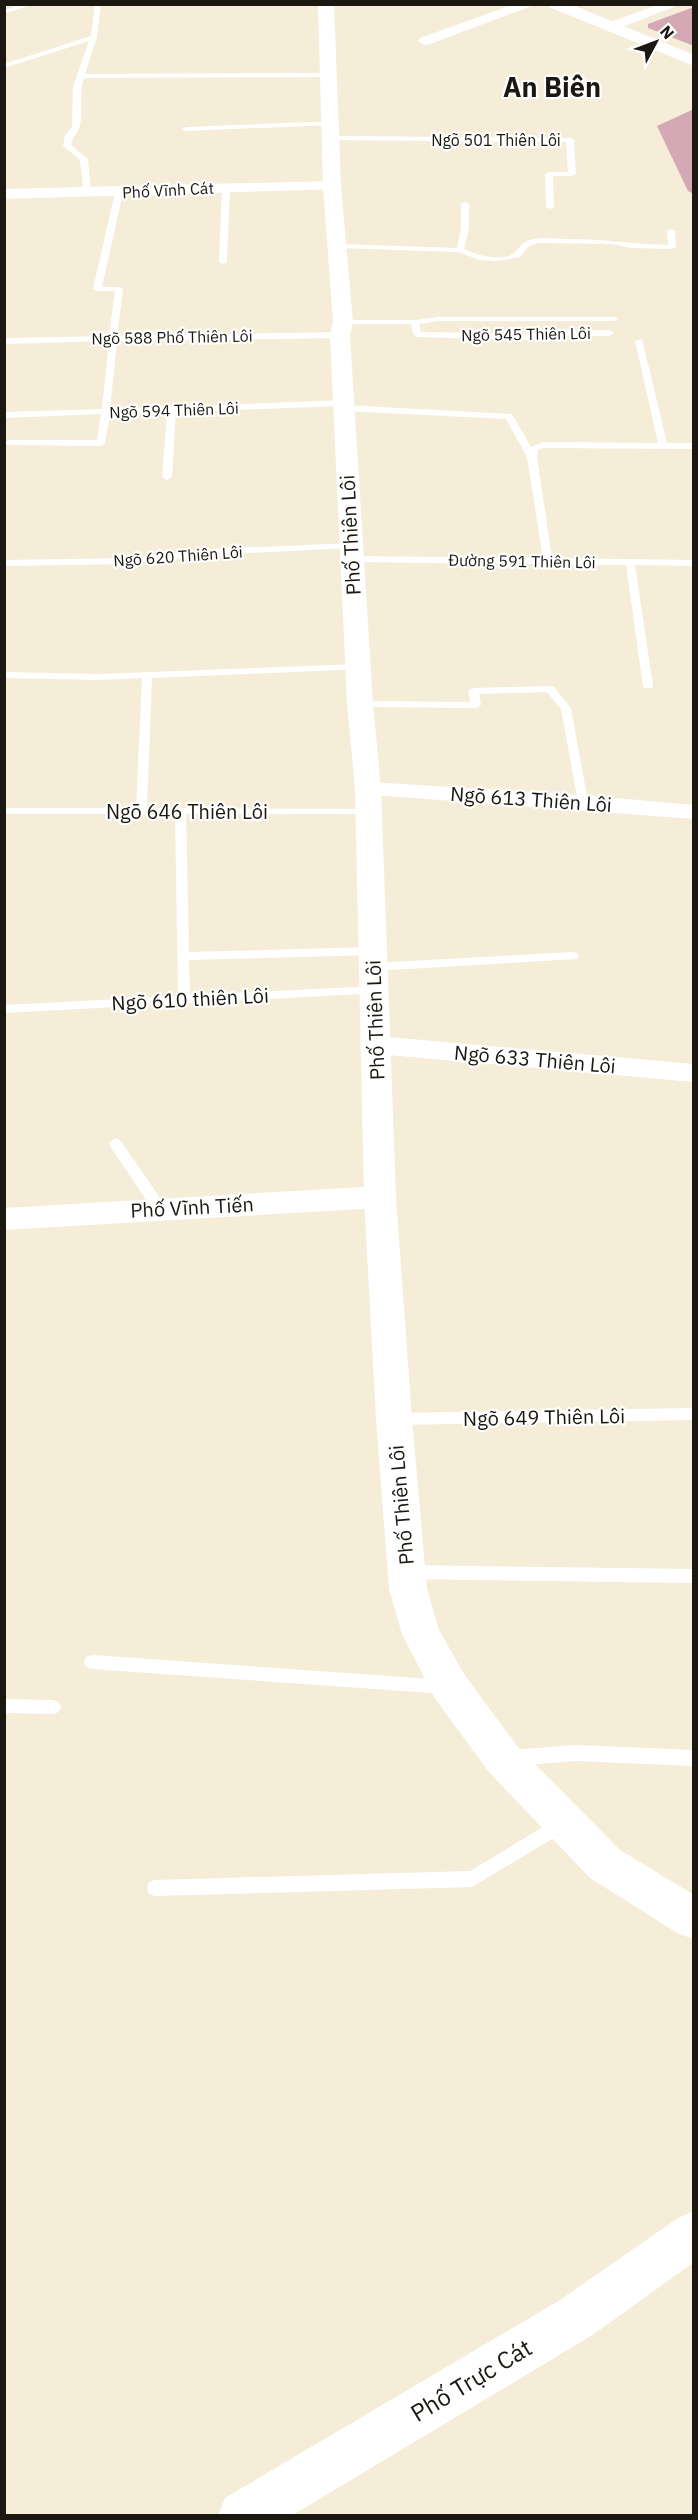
<svg xmlns="http://www.w3.org/2000/svg" width="698" height="2520" font-family="'IBM Plex Sans',sans-serif">
<rect width="100%" height="100%" fill="#f5edd7"/>
<path fill="#d5a8b5" d="M694,7V46L648,28V24Z
M694,109V194L688,191L657,126Z"/>
<g fill="none" stroke-linecap="round" stroke-linejoin="round">
<path fill="#fff" fill-rule="evenodd" d="M22,4H33L4,14V10Z
M95,4H101L97,37L85,74L329,73L332,75L329,77L84,78C78,93 84,117 79,128C76,136 73,135 71,145L88,159L91,193L84,195L80,160L63,146L65,135L72,127L73,87L89,41L4,68V64L91,36Z
M335,121L336,123L332,125L186,131L182,129L186,127Z
M332,136L570,138L574,140L576,174L572,176H553L554,207L550,209L546,207L545,174L549,172H568L566,142L329,140L328,138Z
M226,186L230,188L227,262L223,264L219,262L222,188Z
M119,191L123,193L102,287H119L123,289L117,336L340,332L344,335L340,338L117,341L110,409L344,400L348,403L345,405L512,414L531,447L543,442L658,443L635,341L642,339L667,443H694V449L544,448L538,450L537,457L552,558L694,560V566L635,565L653,686L652,688H644L643,686L626,565L351,562L346,559L351,556L543,558L527,457L506,419L344,411L340,408L343,406L176,412L172,477L167,480L162,477L167,412L110,414L105,443L101,446L6,445V441L9,440H97L101,414L4,418V412L102,409L109,341L4,344V338L109,336L115,291H97L93,289L115,193Z
M465,202L469,204V228L464,249C476,255 501,262 513,254C522,247 521,241 535,239C545,237 557,239 567,239C601,239 634,244 668,245L667,231L671,229L675,231L676,247L672,249L631,248L612,244L537,243L528,247L520,257L496,261L480,260L458,252L337,248L333,246L337,244L457,248L461,228V204Z
M439,317H614L618,319L614,321H439L419,324L421,332L531,334L552,330H610L614,333L610,336H552L531,340L417,337L413,334L411,324H343L339,322L343,320H415Z
M351,543L354,544V548L210,555L128,564L4,566V560L128,558L210,549Z
M358,664L362,665V669L152,678L147,808L373,809L375,811L369,814H186L189,952L372,947L378,951L372,955L189,960L190,995L375,986L379,987L381,990L379,993L4,1013V1005L178,996L175,814H4V808H136L142,678L100,680L4,678V672L100,674Z
M550,686L554,687L571,708L588,802L587,804H579L578,802L561,709L547,692L479,694L481,705L476,708L360,707L355,704L360,701L470,702L468,691L473,688Z
M573,952L577,953L579,956L577,959L373,971L367,967L373,963Z
M115,1138L120,1140L165,1205L167,1209L165,1213H155L110,1146L109,1143Z
M694,1408V1420L394,1425L389,1423L387,1419L389,1415L394,1413Z
M408,1565L694,1569V1583L408,1579L403,1577L400,1572L403,1567Z
M92,1655L446,1680L452,1682L454,1687L452,1692L446,1694L92,1669L86,1667L84,1662L86,1657Z
M4,1699L53,1700L59,1702L61,1707L59,1712L53,1714L4,1713Z
M575,1745L694,1750V1766L575,1761L511,1766L505,1763L503,1758L505,1753L511,1750Z
M563,1815L569,1817L571,1823L569,1829L472,1887L155,1896L149,1894L147,1888L149,1882L155,1880L470,1871Z"/>
<path fill="#fff" fill-rule="evenodd" d="M515,4H537L430,44L425,45L418,41L420,38Z
M660,4H681L615,30H605L603,27L605,24Z
M332,181L338,183L340,186L338,189L4,199V189Z
M368,782L583,795L694,805V819L360,794L356,789L360,784Z
M377,1036L694,1064V1082L377,1054L368,1052L364,1045L368,1038Z
M380,1186L390,1190L394,1197L390,1204L380,1208L4,1230V1208Z"/>
<path fill="#fff" fill-rule="evenodd" d="M318,4H334L341,186L353,322L350,335L373,704L381,789L396,1197L412,1419L427,1589L439,1630L464,1674L517,1746L620,1850L694,1895V1939L679,1934L590,1878L489,1772L436,1700L402,1634L389,1589L376,1419L364,1197L355,789L347,704L330,335L333,322L323,186Z
M547,4H570L694,55V66L549,7Z
M694,2211V2262L594,2334L291,2516H218L225,2498L560,2300L678,2218Z"/>
</g>
<g text-anchor="middle" dominant-baseline="central" stroke-width="4.5" stroke-linejoin="round" paint-order="stroke">
<g font-size="16" fill="#1b1811" stroke="#fff">
<text x="496" y="140">Ngõ 501 Thiên Lôi</text>
<text transform="translate(168 190) rotate(-3)">Phố Vĩnh Cát</text>
<text transform="translate(526 334) rotate(-1)">Ngõ 545 Thiên Lôi</text>
<text transform="translate(172 337) rotate(-1)">Ngõ 588 Phố Thiên Lôi</text>
<text transform="translate(174 410) rotate(-2)">Ngõ 594 Thiên Lôi</text>
<text transform="translate(178 556) rotate(-4)">Ngõ 620 Thiên Lôi</text>
<text transform="translate(522 561) rotate(1)">Đường 591 Thiên Lôi</text>
</g>
<g font-size="20" fill="#1b1811" stroke="#fff">
<text transform="translate(350 535) rotate(-93)">Phố Thiên Lôi</text>
<text transform="translate(531 799) rotate(4)">Ngõ 613 Thiên Lôi</text>
<text x="187" y="811">Ngõ 646 Thiên Lôi</text>
<text transform="translate(190 999) rotate(-3)">Ngõ 610 thiên Lôi</text>
<text transform="translate(375 1020) rotate(-92)">Phố Thiên Lôi</text>
<text transform="translate(535 1059) rotate(5)">Ngõ 633 Thiên Lôi</text>
<text transform="translate(192 1207) rotate(-3)">Phố Vĩnh Tiến</text>
<text transform="translate(544 1417) rotate(-1)">Ngõ 649 Thiên Lôi</text>
<text transform="translate(401 1505) rotate(-95)">Phố Thiên Lôi</text>
</g>
<g font-size="24" fill="#1b1811" stroke="#fff">
<text transform="translate(471 2380) rotate(-31)">Phố Trực Cát</text>
</g>
<g font-size="27" font-weight="bold" fill="#1b1811" stroke="#fff">
<text x="552" y="86">An Biên</text>
</g>
</g>
<rect width="698" height="2520" fill="none" stroke="#1b1811" stroke-width="12"/>
<g transform="translate(656 42) rotate(49)" stroke="#ffffff" stroke-width="4.5" paint-order="stroke">
<path d="M0-4.5L10 22L0 15L-10 22Z" fill="#1b1811"/>
<text y="-9" font-size="16" font-weight="bold" text-anchor="middle" fill="#1b1811">N</text>
</g>
</svg>
